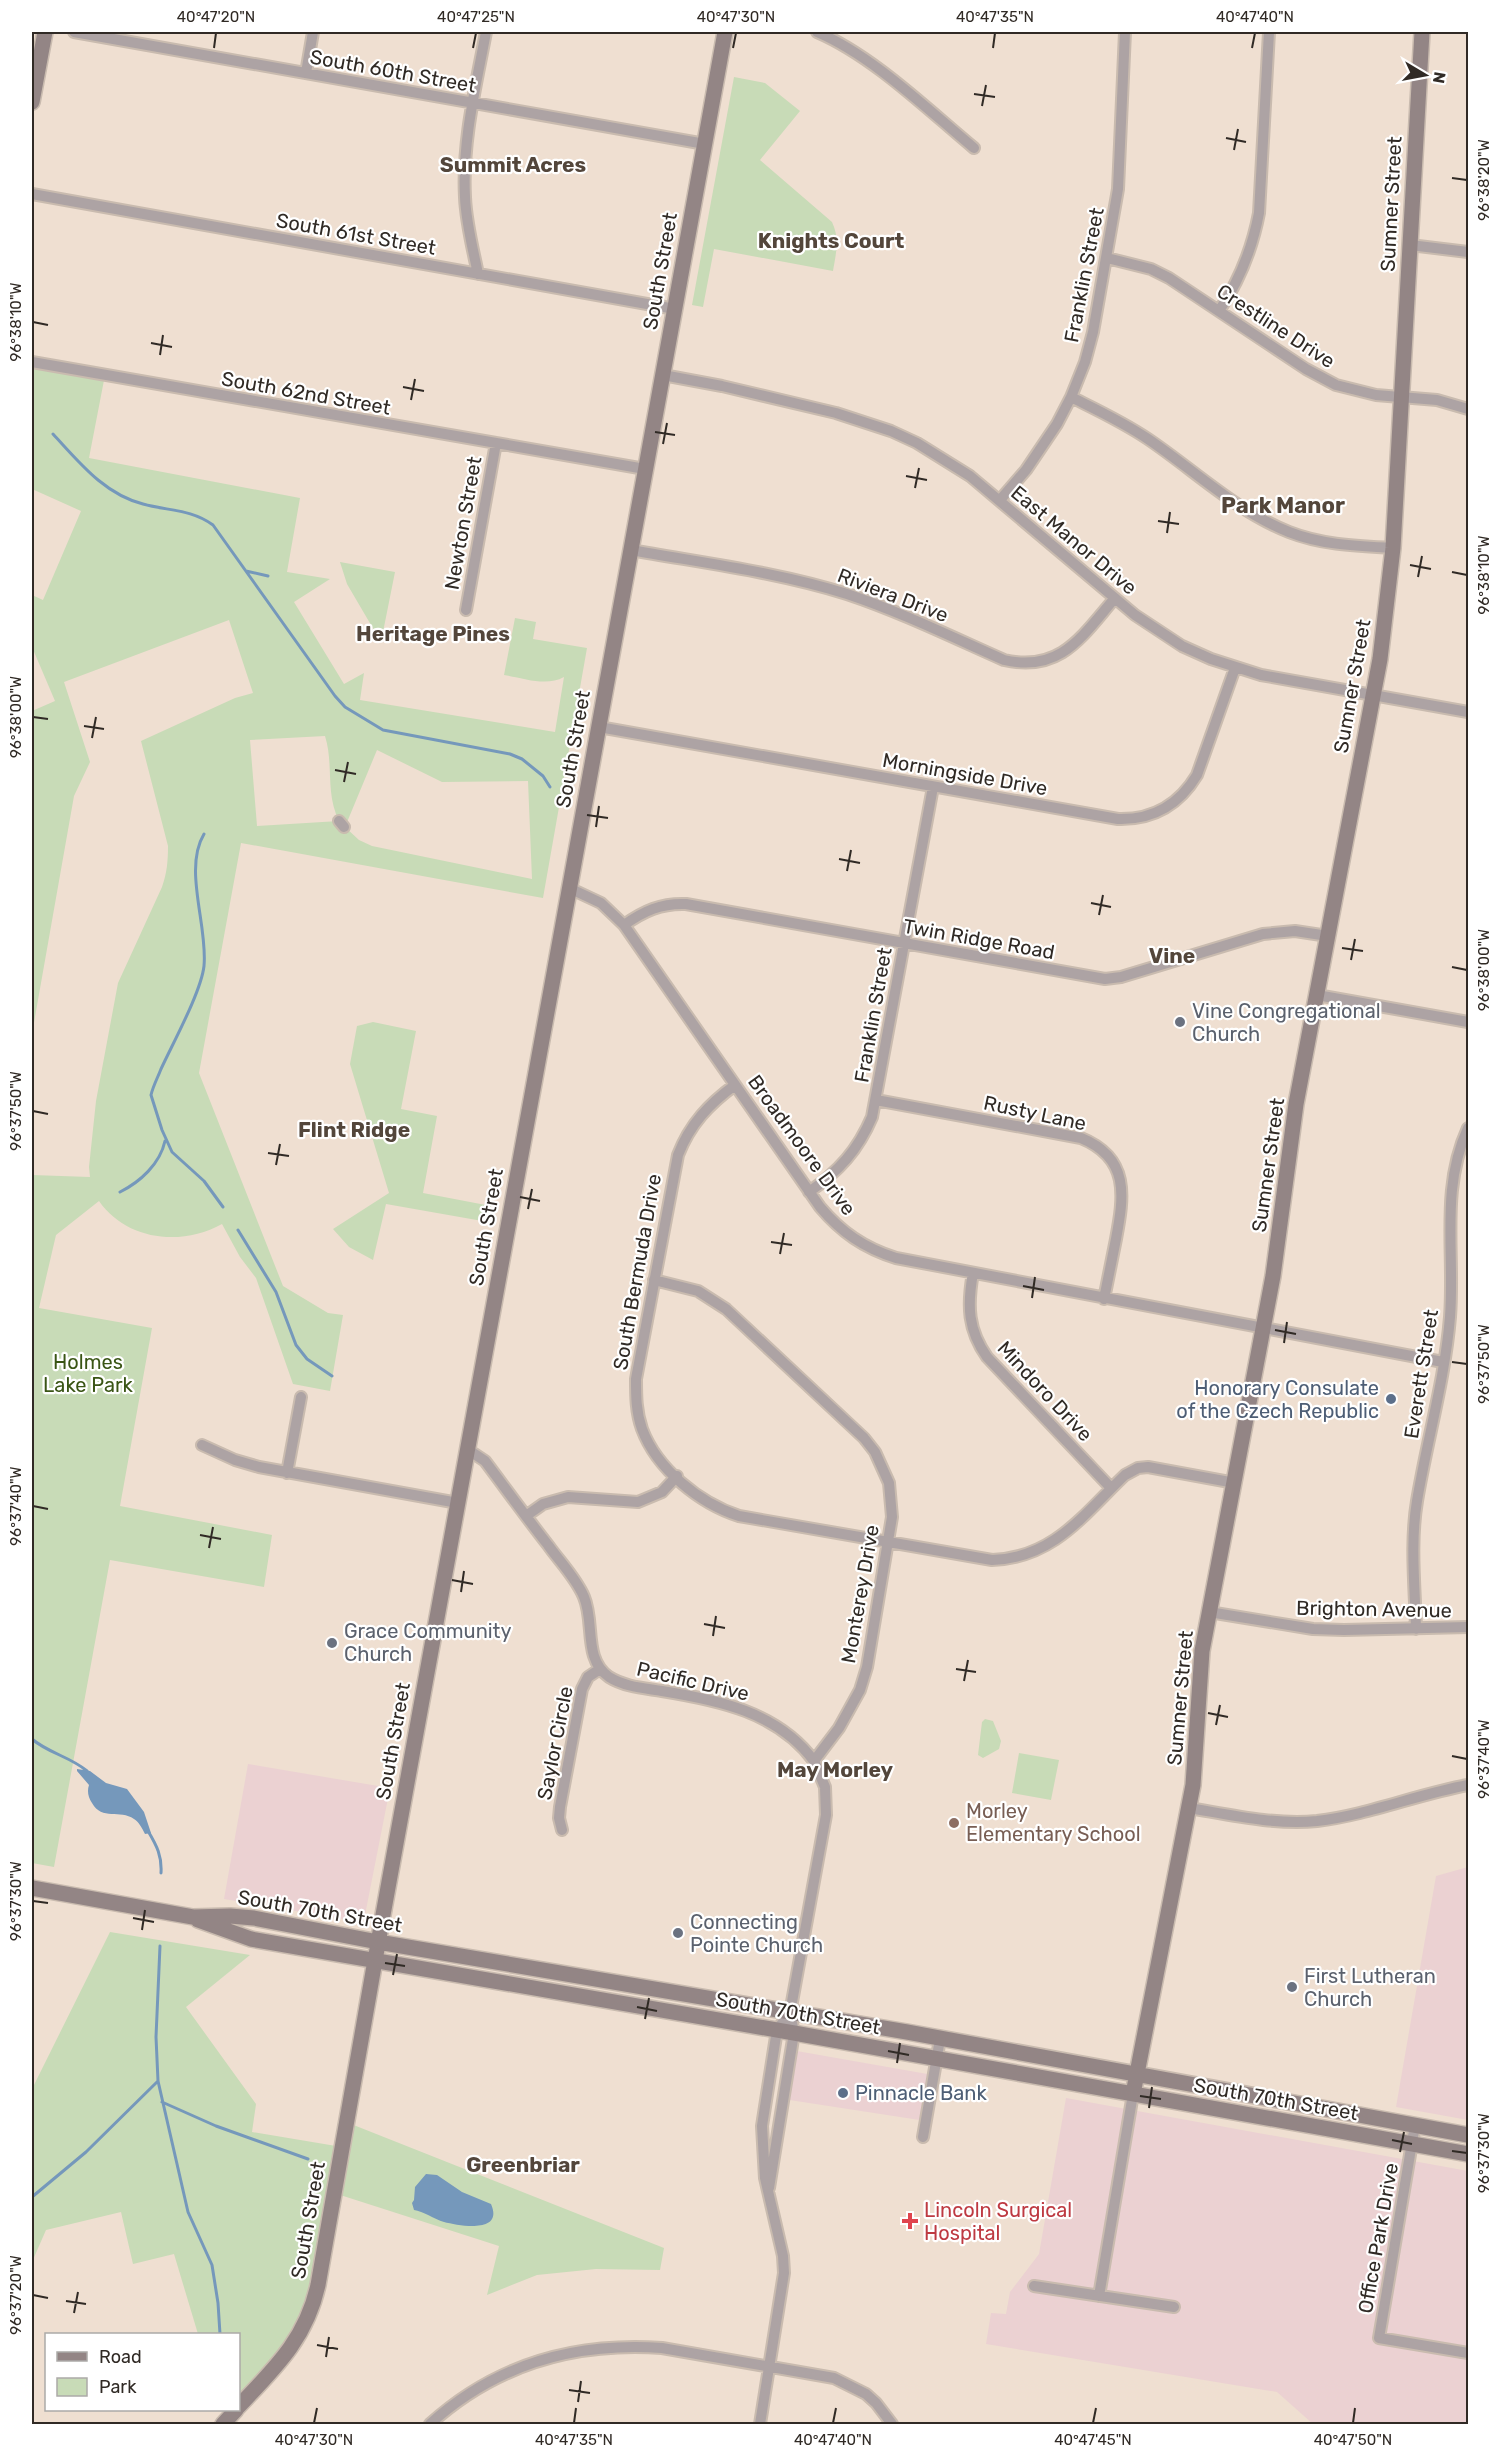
<svg xmlns="http://www.w3.org/2000/svg" width="1500" height="2456" font-family="Rubik,sans-serif">
<rect width="100%" height="100%" fill="#efdfd1"/>
<path fill="#ebd1d2" d="M248,1764L390,1788L365,1915L355,1921L224,1899Z
M1468,1867V2120L1396,2107L1436,1876Z
M791,2050L933,2075L926,2121L783,2099Z
M1066,2098L1468,2171V2424H1313L1277,2392L986,2344L991,2313L1006,2314L1010,2292L1039,2254Z"/>
<path fill="#c8dbb7" fill-rule="evenodd" d="M734,77L765,83L800,111L760,160L832,222C840,239 836,253 833,271L714,249L703,307L692,305Z
M32,362L105,375L89,458L300,498L287,572L330,579L294,602L344,684L364,673L360,700L555,732L564,677C546,687 524,678 504,675L515,618L536,622L533,639L587,648L543,898L241,843L199,1073L283,1286L328,1313L343,1315L330,1391L293,1384L256,1278L240,1257L222,1224C181,1247 126,1240 99,1201L56,1235L39,1308L152,1328L120,1506L272,1535L264,1587L110,1560L54,1867L32,1863V1175L90,1177L89,1167L96,1101L118,983L162,887C167,873 168,861 168,846L141,741L235,698L253,693L229,620L64,682L90,762L74,796L32,1034V711L55,701L32,647V595L43,600L81,511L32,489ZM325,736C334,765 325,792 339,821L257,826L250,740ZM377,750L442,782L528,781L532,879L372,846L359,840L345,827Z
M340,562L395,572L381,642L347,584Z
M373,1022L416,1031L401,1109L437,1116L423,1193L491,1206L488,1222L386,1204L373,1260L349,1247L333,1229L389,1193L350,1064L357,1026Z
M985,1719L993,1721L1001,1741L999,1749L983,1758L978,1755L982,1722Z
M1019,1753L1059,1760L1051,1800L1012,1793Z
M110,1932L250,1955L186,2007L256,2104L252,2132L342,2147L346,2122L664,2248L660,2270L596,2269L537,2275L487,2295L499,2246L334,2193L313,2306L239,2407L238,2334H198L174,2254L133,2264L121,2212L46,2230L32,2262V2089Z"/>
<path fill="#7598bb" d="M77,1769L90,1771L106,1783L127,1789L144,1812L151,1833L145,1834C142,1828 139,1822 134,1819C120,1809 102,1821 92,1803C88,1797 87,1791 89,1785L77,1771Z
M426,2174L437,2175L462,2192L491,2204C504,2234 460,2226 444,2222C434,2219 423,2211 414,2210L412,2203L414,2200L415,2187Z"/>
<g fill="none" stroke-linecap="round" stroke-linejoin="round">
<path stroke="#7598bb" stroke-width="3" d="M53,434C79,462 104,494 143,504C168,511 191,509 213,525L335,696L345,707L383,730L510,754L522,759L543,776L550,787
M246,571L268,576
M204,834C183,869 208,926 204,966C201,992 173,1043 161,1069C158,1077 153,1086 151,1095L162,1130L172,1152L204,1181L223,1207
M120,1192C140,1182 160,1164 165,1141
M238,1230L276,1292L296,1345L307,1359L332,1376
M32,1739C48,1753 71,1757 87,1771
M148,1831C157,1846 162,1856 161,1873
M160,1946L156,2037L158,2081L188,2212L212,2265L218,2303L220,2334
M162,2102L216,2126L308,2159
M32,2197L86,2152L158,2081"/>
<g stroke="#c9bbaf" stroke-width="14">
<path id="street" d="M74,32L705,144
M817,32C873,56 927,109 974,148
M306,73L313,32
M32,194L675,309
M1410,245L1468,252
M1107,258L1151,269L1169,278L1306,369L1336,385L1376,395L1437,400L1468,409
M478,274C473,249 466,223 465,197C462,141 476,86 486,32
M1219,311C1240,280 1252,250 1259,213L1269,32
M32,362L645,469
M663,375L722,386L836,413L891,431L917,443L970,476L1135,615L1182,646L1211,659L1261,675L1468,712
M1071,397C1097,410 1123,422 1148,439C1194,470 1236,511 1289,532C1322,545 1357,546 1393,548
M1000,500L1026,470L1057,424L1071,397L1085,362L1093,332L1118,189L1125,32
M631,550C703,563 777,572 847,594C901,612 952,637 1004,660C1061,673 1082,636 1115,598
M466,610L496,443
M599,727L1118,819C1153,820 1179,805 1197,775L1235,668
M339,821L344,827
M569,888L601,903L624,925L820,1207C841,1232 864,1248 896,1258L1443,1362
M624,925C644,911 661,903 686,904L1105,979L1121,977L1263,934L1295,931L1328,936
M1317,995L1468,1022
M735,1085C709,1104 690,1124 678,1155L636,1379C636,1396 636,1412 642,1429C657,1469 699,1503 739,1516L992,1560C1054,1558 1084,1514 1125,1475L1138,1468L1148,1467L1235,1483
M876,1100L1081,1138C1130,1158 1124,1196 1116,1239C1112,1259 1108,1279 1104,1299
M809,1192C839,1171 858,1150 872,1117L933,787
M973,1273C967,1306 968,1330 987,1357L1111,1488
M654,1280L698,1291L726,1309L864,1438L875,1452L889,1483L892,1517L867,1667L860,1690L839,1728L814,1761L825,1787L826,1815L790,2013L794,2033L769,2188
M202,1445L235,1460L259,1467L458,1503
M467,1449L485,1461C506,1489 526,1517 548,1545C560,1562 576,1578 584,1597C595,1623 583,1659 609,1677C625,1687 644,1688 662,1691C718,1700 778,1712 814,1761
M287,1473L301,1397
M526,1516L543,1504L568,1497L638,1502L662,1492L677,1476
M1209,1612L1313,1629L1344,1630L1468,1627
M1416,1629C1415,1587 1410,1543 1417,1501C1427,1440 1445,1379 1450,1317C1455,1252 1440,1189 1468,1128
M1189,1808C1231,1815 1274,1825 1317,1821C1368,1815 1418,1794 1468,1785
M562,1830L559,1818L560,1807L582,1689L588,1677L600,1669
M1415,2125L1379,2338L1468,2353
M923,2137L940,2039
M1034,2286L1174,2307
M1099,2296L1133,2094
M430,2424C495,2365 575,2342 662,2348L834,2378L866,2394L876,2403L892,2424
M760,2424L784,2273L783,2256L765,2178L762,2126L777,2030L790,2013"/>
</g>
<g stroke="#c9bbaf" stroke-width="18">
<path id="secondary" d="M32,102L45,32
M32,1888L193,1917L230,1916L254,1918L378,1942L907,2032L1468,2135
M198,1920L251,1939L794,2033L1468,2154
M1133,2094L1193,1785L1202,1651L1273,1276L1296,1104L1380,659L1393,548L1422,32
M238,2407C275,2368 306,2339 318,2285L383,1915L725,32
M223,2424L236,2410"/>
</g>
<use href="#street" stroke="#ada3a4" stroke-width="10"/>
<use href="#secondary" stroke="#938585" stroke-width="15"/>
</g>
<path fill="none" stroke="#302a25" stroke-width="2" d="M214,48L216,33M473,48L476,33M733,48L736,33M993,48L995,33M1252,48L1255,33M974,94L995,97M982,106L986,85M1226,138L1246,142M1234,150L1238,129M1452,178L1467,180M33,322L48,325M151,343L172,347M160,355L163,335M403,387L424,391M411,400L415,379M655,432L675,435M663,444L667,423M906,476L927,480M915,488L919,468M1158,521L1179,524M1167,533L1170,512M1410,565L1431,569M1452,572L1467,575M1418,577L1422,556M33,717L48,719M84,726L104,729M92,738L96,717M335,770L356,774M344,782L348,762M587,815L608,818M596,827L599,806M839,859L860,863M847,871L851,850M1091,903L1111,907M1099,915L1103,895M1342,948L1363,951M1351,960L1355,939M1452,967L1467,970M33,1111L48,1114M268,1153L289,1156M276,1165L280,1144M520,1197L540,1201M528,1209L532,1189M771,1242L792,1245M780,1254L784,1233M1023,1286L1044,1290M1032,1298L1035,1277M1275,1330L1296,1334M1284,1343L1287,1322M1452,1362L1467,1364M33,1506L48,1509M200,1535L221,1539M209,1548L213,1527M452,1580L473,1584M461,1592L464,1571M704,1624L725,1628M713,1636L716,1616M956,1669L976,1672M964,1681L968,1660M1208,1713L1228,1717M1216,1725L1220,1705M1452,1756L1467,1759M33,1901L48,1903M133,1918L154,1922M142,1930L145,1910M385,1963L405,1966M393,1975L397,1954M637,2007L657,2011M645,2019L649,1998M888,2051L909,2055M897,2063L900,2043M1140,2096L1161,2099M1149,2108L1152,2087M1392,2140L1412,2144M1452,2151L1467,2153M1400,2152L1404,2132M33,2295L48,2298M66,2301L86,2304M74,2313L78,2292M317,2345L338,2349M326,2357L329,2337M569,2390L590,2393M578,2402L581,2381M314,2423L317,2408M574,2423L576,2408M833,2423L836,2408M1093,2423L1096,2408M1353,2423L1355,2408"/>
<g fill="#6b7280" stroke="#fff" stroke-width="2">
<circle cx="1180" cy="1022" r="6"/>
<circle cx="332" cy="1643" r="6"/>
<circle cx="678" cy="1933" r="6"/>
<circle cx="1292" cy="1987" r="6"/>
</g>
<g fill="#5c6f8a" stroke="#fff" stroke-width="2">
<circle cx="1391" cy="1399" r="6"/>
<circle cx="843" cy="2093" r="6"/>
</g>
<circle fill="#8d6e63" stroke="#fff" stroke-width="2" cx="954" cy="1823" r="6"/>
<path fill="#e0444e" stroke="#fff" stroke-width="2" d="M907 2212h6v6h6v6h-6v6h-6v-6h-6v-6h6z"/>
<g text-anchor="middle" dominant-baseline="central" stroke-width="4.5" stroke-linejoin="round" paint-order="stroke">
<g font-size="20" fill="#302a25" stroke="#fff">
<text transform="translate(393 71) rotate(10)">South 60th Street</text>
<text transform="translate(1391 204) rotate(-87)">Sumner Street</text>
<text transform="translate(356 234) rotate(10)">South 61st Street</text>
<text transform="translate(660 271) rotate(-80)">South Street</text>
<text transform="translate(1084 275) rotate(-79)">Franklin Street</text>
<text transform="translate(1276 326) rotate(33)">Crestline Drive</text>
<text transform="translate(306 393) rotate(10)">South 62nd Street</text>
<text transform="translate(463 523) rotate(-80)">Newton Street</text>
<text transform="translate(1074 540) rotate(40)">East Manor Drive</text>
<text transform="translate(893 595) rotate(21)">Riviera Drive</text>
<text transform="translate(1352 686) rotate(-80)">Sumner Street</text>
<text transform="translate(573 749) rotate(-80)">South Street</text>
<text transform="translate(965 774) rotate(10)">Morningside Drive</text>
<text transform="translate(979 939) rotate(10)">Twin Ridge Road</text>
<text transform="translate(873 1015) rotate(-80)">Franklin Street</text>
<text transform="translate(1035 1113) rotate(12)">Rusty Lane</text>
<text transform="translate(802 1145) rotate(54)">Broadmoore Drive</text>
<text transform="translate(1268 1165) rotate(-82)">Sumner Street</text>
<text transform="translate(486 1227) rotate(-80)">South Street</text>
<text transform="translate(637 1272) rotate(-80)">South Bermuda Drive</text>
<text transform="translate(1421 1374) rotate(-81)">Everett Street</text>
<text transform="translate(1045 1391) rotate(47)">Mindoro Drive</text>
<text transform="translate(860 1594) rotate(-80)">Monterey Drive</text>
<text transform="translate(1374 1609) rotate(1)">Brighton Avenue</text>
<text transform="translate(693 1681) rotate(13)">Pacific Drive</text>
<text transform="translate(1180 1698) rotate(-85)">Sumner Street</text>
<text transform="translate(393 1741) rotate(-80)">South Street</text>
<text transform="translate(555 1743) rotate(-79)">Saylor Circle</text>
<text transform="translate(320 1911) rotate(10)">South 70th Street</text>
<text transform="translate(798 2013) rotate(10)">South 70th Street</text>
<text transform="translate(1276 2099) rotate(10)">South 70th Street</text>
<text transform="translate(308 2220) rotate(-80)">South Street</text>
<text transform="translate(1378 2238) rotate(-80)">Office Park Drive</text>
</g>
<g font-size="20" fill="#5b616d" stroke="#fff" text-anchor="start">
<text x="1192" y="1011">Vine Congregational<tspan x="1192" dy="23">Church</tspan></text>
<text x="344" y="1631">Grace Community<tspan x="344" dy="23">Church</tspan></text>
<text x="690" y="1922">Connecting<tspan x="690" dy="23">Pointe Church</tspan></text>
<text x="1304" y="1976">First Lutheran<tspan x="1304" dy="23">Church</tspan></text>
</g>
<g font-size="20" fill="#3a5515" stroke="#fff">
<text x="88" y="1362">Holmes<tspan x="88" dy="23">Lake Park</tspan></text>
</g>
<g font-size="20" fill="#4e5e75" stroke="#fff" text-anchor="end">
<text x="1379" y="1388">Honorary Consulate<tspan x="1379" dy="23">of the Czech Republic</tspan></text>
<text x="855" y="2093" text-anchor="start">Pinnacle Bank</text>
</g>
<g font-size="20" fill="#785e54" stroke="#fff" text-anchor="start">
<text x="966" y="1811">Morley<tspan x="966" dy="23">Elementary School</tspan></text>
</g>
<g font-size="20" fill="#be3a42" stroke="#fff" text-anchor="start">
<text x="924" y="2210">Lincoln Surgical<tspan x="924" dy="23">Hospital</tspan></text>
</g>
<g font-size="21" font-weight="bold" fill="#53463b" stroke="#fff">
<text x="513" y="164">Summit Acres</text>
<text x="831" y="240">Knights Court</text>
<text x="433" y="633">Heritage Pines</text>
<text x="1172" y="955">Vine</text>
<text x="354" y="1129">Flint Ridge</text>
<text x="835" y="1769">May Morley</text>
<text x="523" y="2164">Greenbriar</text>
</g>
<g font-size="22" font-weight="bold" fill="#53463b" stroke="#fff">
<text x="1283" y="505">Park Manor</text>
</g>
</g>
<rect width="1500" height="2456" fill="none" stroke="#ffffff" stroke-width="66"/>
<rect x="45" y="2333" width="195" height="78" fill="#ffffff" stroke="#acaaa8" stroke-width="1.5"/>
<rect x="57" y="2352" width="30" height="9" fill="#938585" stroke="#acaaa8" stroke-width="1.5"/>
<text x="99" y="2363" font-size="18" fill="#302a25">Road</text>
<rect x="57" y="2378" width="30" height="18" fill="#c8dbb7" stroke="#acaaa8" stroke-width="1.5"/>
<text x="99" y="2393" font-size="18" fill="#302a25">Park</text>
<g transform="translate(1425 75) rotate(100)" stroke="#ffffff" stroke-width="4.5" paint-order="stroke">
<path d="M0-4.5L10 22L0 15L-10 22Z" fill="#302a25"/>
<text y="-9" font-size="16" font-weight="bold" text-anchor="middle" fill="#302a25">N</text>
</g>
<rect x="33" y="33" width="1434" height="2390" fill="none" stroke="#302a25" stroke-width="2"/>
<g font-size="15" text-anchor="middle" fill="#302a25">
<text x="216" y="22">40°47'20"N</text>
<text x="476" y="22">40°47'25"N</text>
<text x="736" y="22">40°47'30"N</text>
<text x="995" y="22">40°47'35"N</text>
<text x="1255" y="22">40°47'40"N</text>
<text transform="translate(1484 180) rotate(-90)" y="5">96°38'20"W</text>
<text transform="translate(16 322) rotate(-90)" y="5">96°38'10"W</text>
<text transform="translate(1484 575) rotate(-90)" y="5">96°38'10"W</text>
<text transform="translate(16 717) rotate(-90)" y="5">96°38'00"W</text>
<text transform="translate(1484 970) rotate(-90)" y="5">96°38'00"W</text>
<text transform="translate(16 1111) rotate(-90)" y="5">96°37'50"W</text>
<text transform="translate(1484 1364) rotate(-90)" y="5">96°37'50"W</text>
<text transform="translate(16 1506) rotate(-90)" y="5">96°37'40"W</text>
<text transform="translate(1484 1759) rotate(-90)" y="5">96°37'40"W</text>
<text transform="translate(16 1901) rotate(-90)" y="5">96°37'30"W</text>
<text transform="translate(1484 2153) rotate(-90)" y="5">96°37'30"W</text>
<text transform="translate(16 2295) rotate(-90)" y="5">96°37'20"W</text>
<text x="314" y="2445">40°47'30"N</text>
<text x="574" y="2445">40°47'35"N</text>
<text x="833" y="2445">40°47'40"N</text>
<text x="1093" y="2445">40°47'45"N</text>
<text x="1353" y="2445">40°47'50"N</text>
</g>
</svg>
